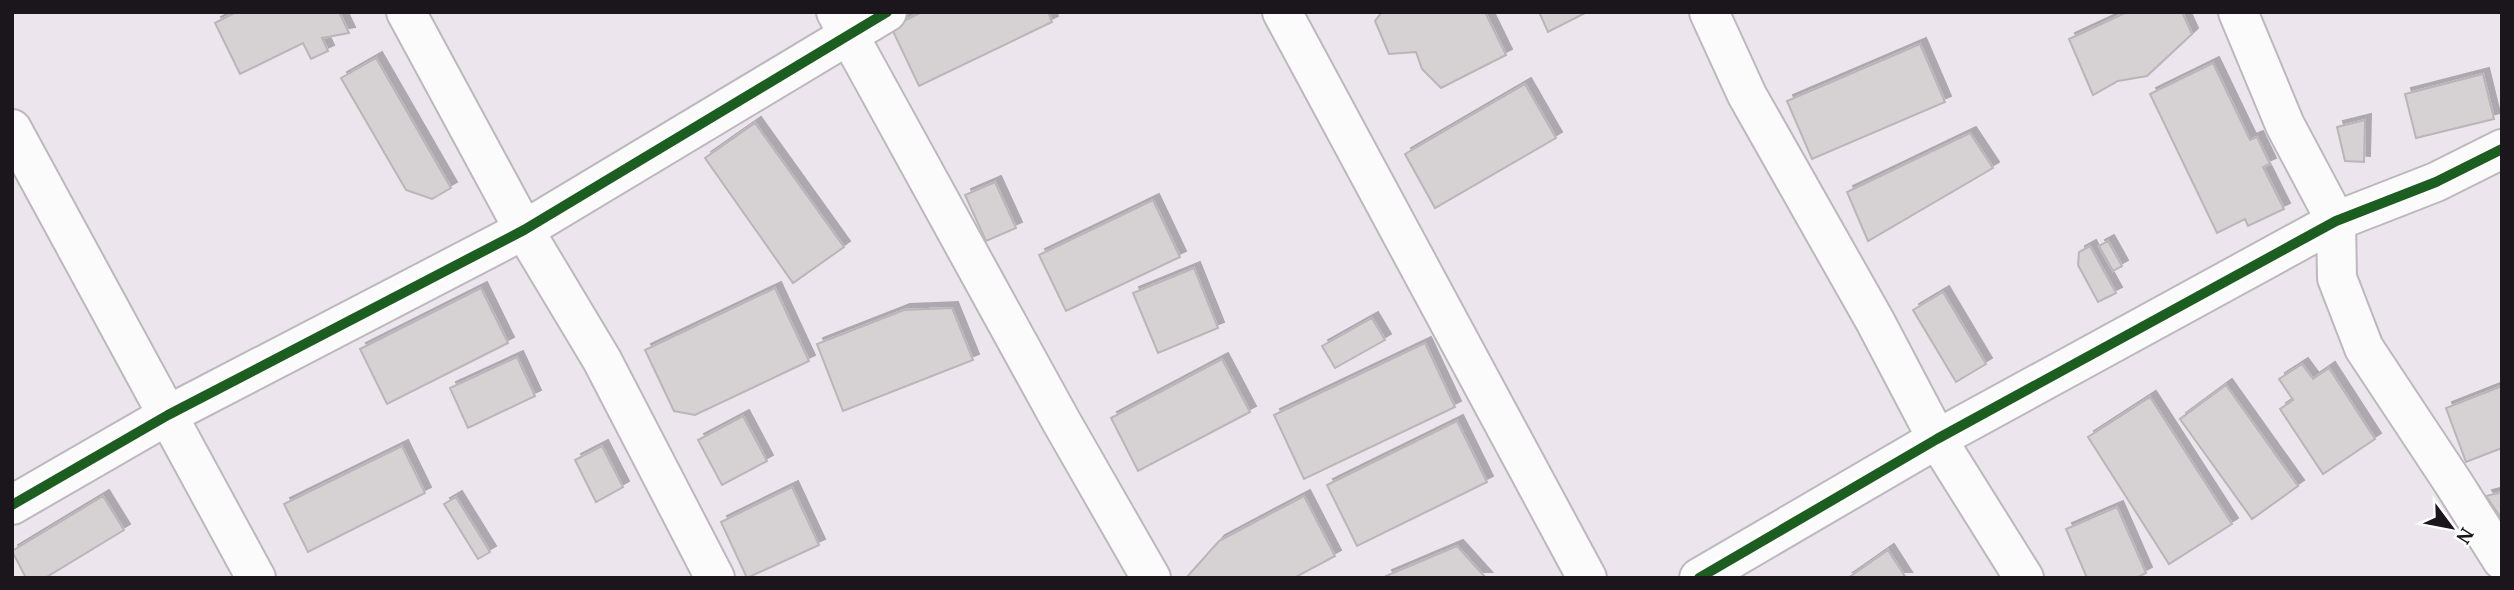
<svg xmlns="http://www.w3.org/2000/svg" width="2514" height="590" font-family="'PT Serif',serif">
<defs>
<filter id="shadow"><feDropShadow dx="6" dy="-6" stdDeviation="0" flood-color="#0004"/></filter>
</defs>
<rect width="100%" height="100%" fill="#ece5ee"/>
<path fill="#d6d1d2" stroke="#bab5b6" stroke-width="2" filter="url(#shadow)" d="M236,12H339L349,33L322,38L328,51L311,59L303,43L240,74L215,23Z
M922,12H1048L1052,22L919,86L891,27Z
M1382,12H1485L1506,55L1441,88L1422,69L1416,52L1389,54L1375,21Z
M1539,12H1587L1548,32Z
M2127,12H2182L2192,34L2147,76L2118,81L2093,95L2069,39Z
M1920,44L1945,102L1812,159L1787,101Z
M376,58L451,188L432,199L406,190L341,78Z
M2213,63L2250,140L2257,137L2270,164L2263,167L2284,209L2248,226L2245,219L2217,233L2150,94Z
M2483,74L2494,119L2416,138L2405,94Z
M1525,84L1556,138L1435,208L1405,154Z
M2365,120L2364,162L2345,161L2337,127Z
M755,123L844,247L793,283L705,158Z
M1970,133L1993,168L1868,241L1847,192Z
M995,182L1016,228L986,241L965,195Z
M1153,200L1180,257L1066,311L1039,255Z
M2108,241L2122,266L2113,271L2099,246Z
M2090,246L2116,293L2098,302L2078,265L2079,252Z
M1194,268L1218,328L1158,353L1133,293Z
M481,288L508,343L387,404L360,349Z
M775,288L809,361L695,415L674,411L645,350Z
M1943,292L1986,364L1956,382L1913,310Z
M952,308L973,360L843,411L817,344L904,310Z
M1372,318L1385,340L1335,368L1322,346Z
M1425,343L1455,407L1304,479L1274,415Z
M517,357L535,396L468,428L450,388Z
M1222,359L1250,412L1138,471L1111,418Z
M2302,364L2313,379L2329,368L2375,439L2323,474L2280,409L2293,400L2279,379Z
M2226,385L2298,486L2252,519L2180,419Z
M2502,386V448L2466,462L2446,408Z
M2150,397L2232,524L2169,564L2088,437Z
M743,416L767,461L722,485L698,440Z
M1457,421L1487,482L1357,546L1327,485Z
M402,446L425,493L308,552L284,504Z
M602,446L623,487L596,502L575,460Z
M792,487L819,545L747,578L721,522Z
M2502,492V519L2486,496Z
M103,496L124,530L45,578H26L12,551Z
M1304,496L1335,556L1294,578H1186L1219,541Z
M456,497L490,552L478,559L444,504Z
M2117,507L2146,573L2136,578H2087L2066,529Z
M1457,546L1486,578H1387L1386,576Z
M1888,550L1906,578H1848Z"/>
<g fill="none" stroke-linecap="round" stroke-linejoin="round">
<g stroke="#bdb7be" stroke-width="42">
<path id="minor" d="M406,12L524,230L602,360L715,578
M836,12L1061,421L1151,578
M1282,12L1587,578
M1709,12L1747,95L1875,321L1937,439L2024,578
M2238,12L2285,125L2336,221L2337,278L2364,348L2454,484L2502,560
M12,129L256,578
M12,505L168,415L524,230L887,12
M1699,578L1937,439L2336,221L2436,182L2502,149"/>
</g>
<use href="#minor" stroke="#fcfbfc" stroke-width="38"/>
<g stroke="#fff" stroke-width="15">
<path id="cycleway" d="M12,505L168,415L524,230L887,12
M1699,578L1937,439L2336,221L2436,182L2502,149"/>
</g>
<use href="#cycleway" stroke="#1b5e20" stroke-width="10"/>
</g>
<rect width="2514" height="590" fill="none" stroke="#1b161c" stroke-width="28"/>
<g transform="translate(2451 527) rotate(122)" stroke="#ffffff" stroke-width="5" paint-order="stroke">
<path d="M0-5L12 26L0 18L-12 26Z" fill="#1b161c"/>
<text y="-10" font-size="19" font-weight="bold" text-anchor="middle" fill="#1b161c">N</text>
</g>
</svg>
